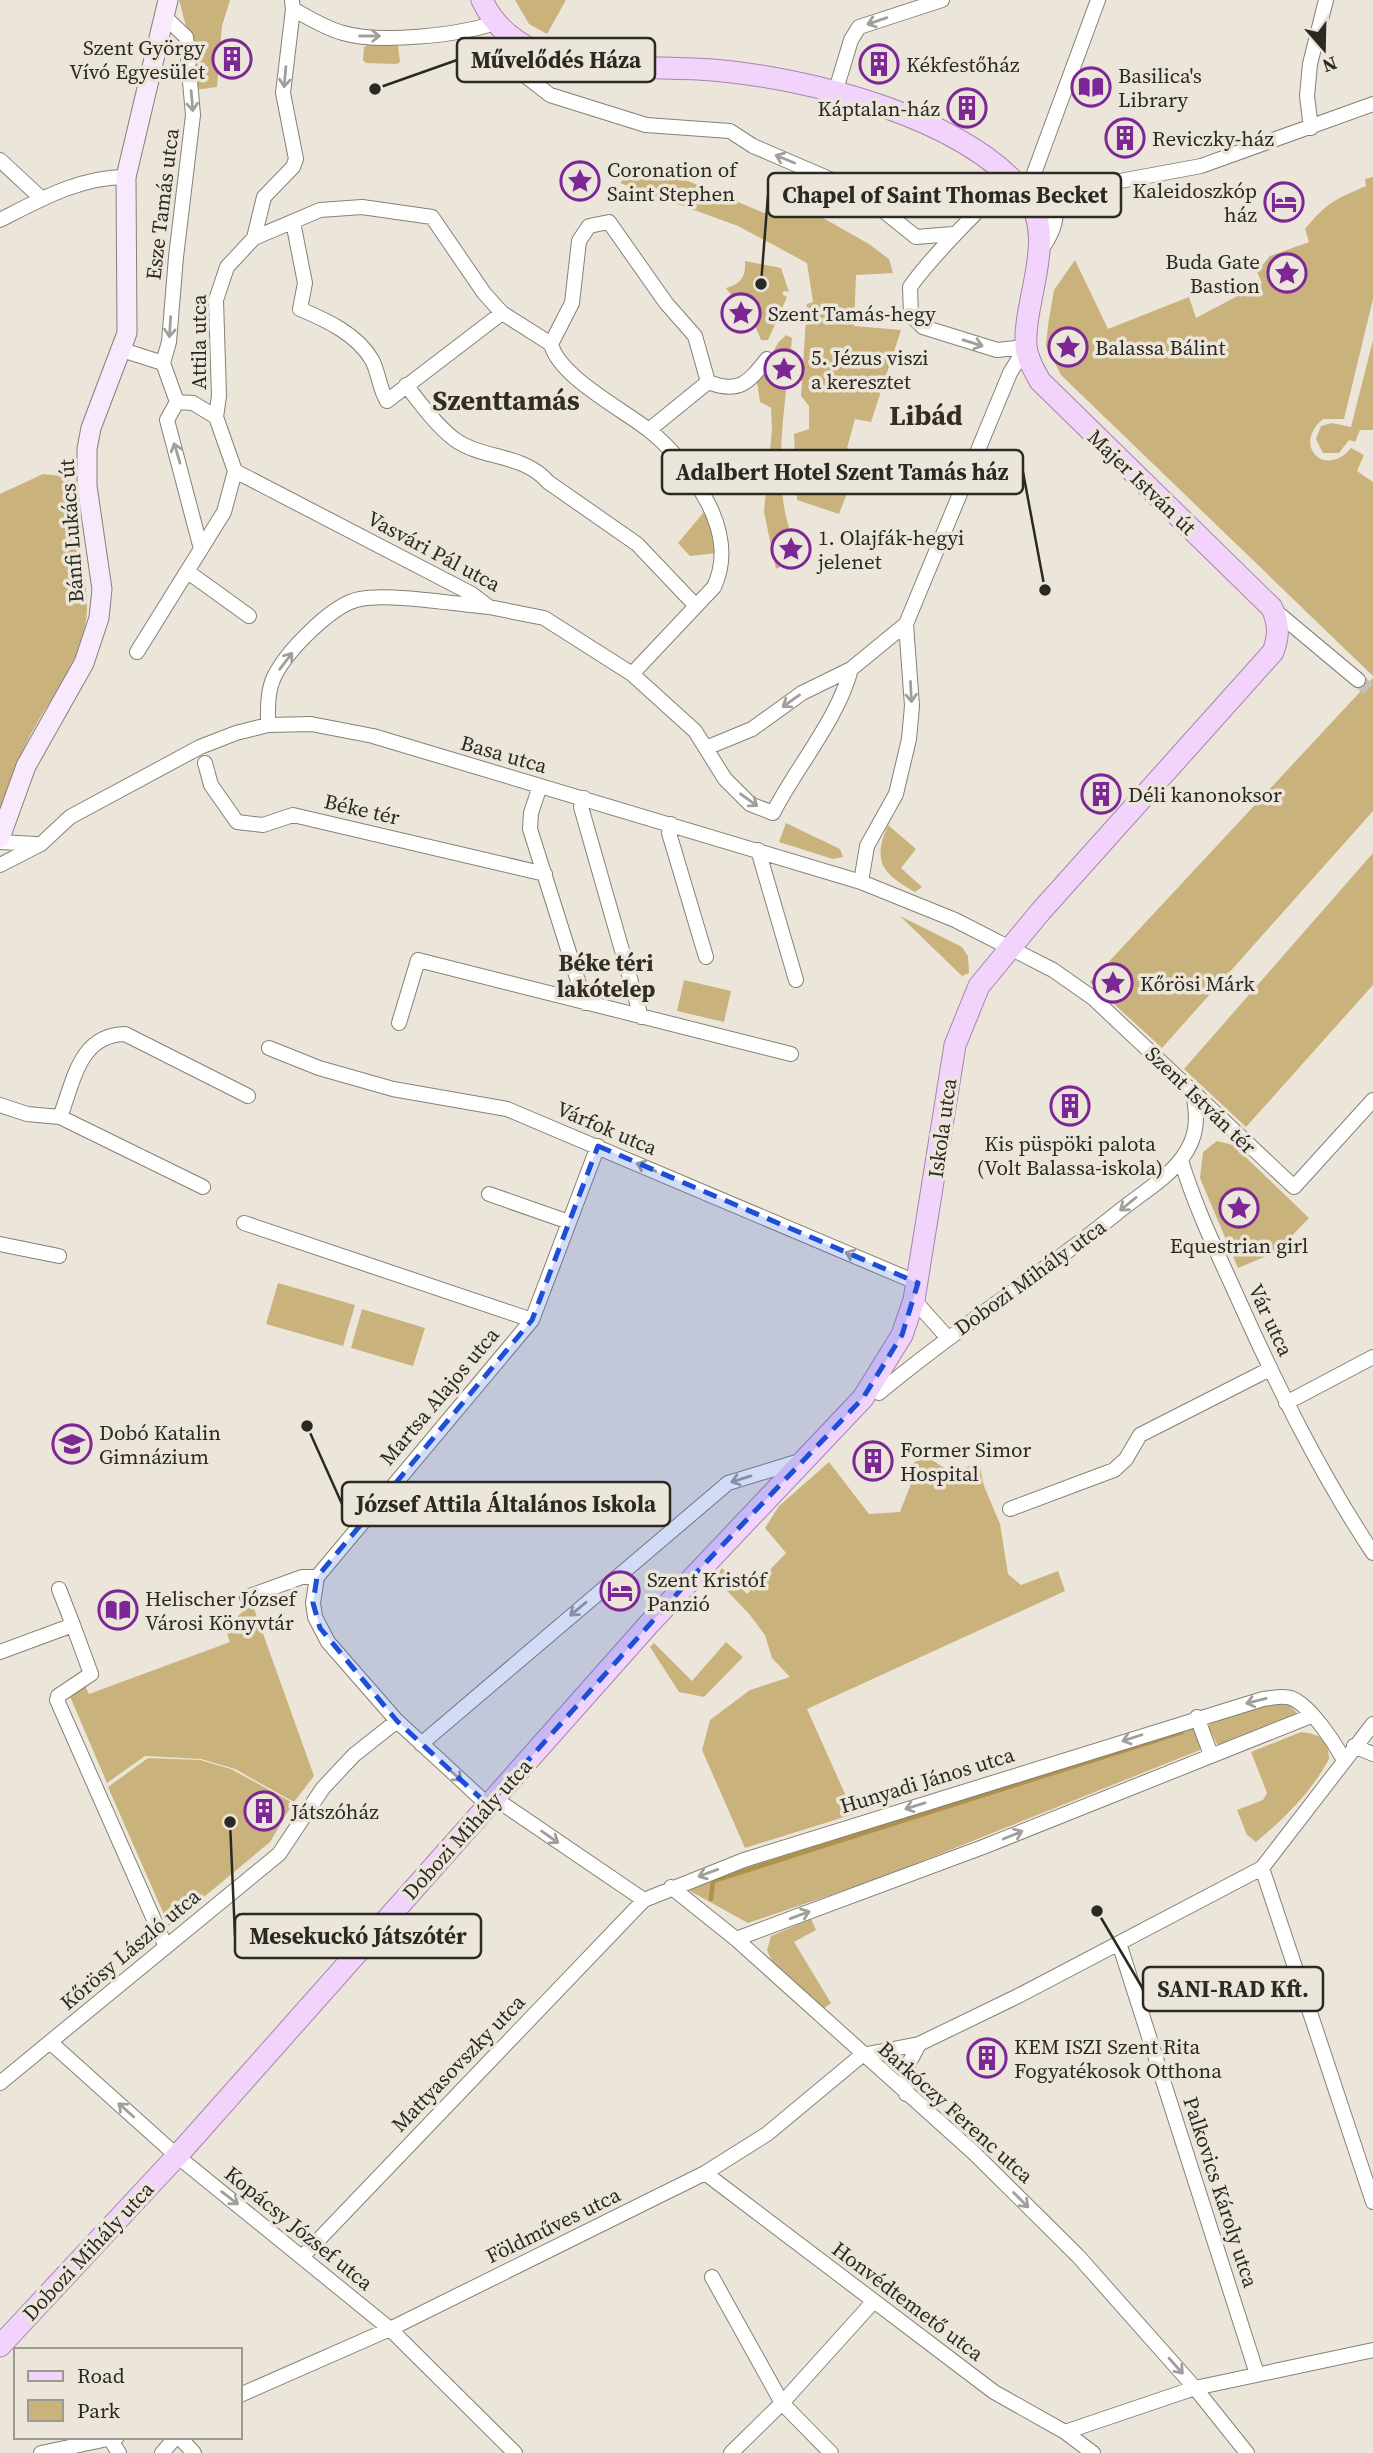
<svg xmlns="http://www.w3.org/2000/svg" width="1373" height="2453" font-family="'Source Serif 4',serif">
<rect width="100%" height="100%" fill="#ece6da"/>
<path fill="#cab27c" d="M179,0H230L222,26L217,87L194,90L188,34Z
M515,0H566L547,34L529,24Z
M368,45L398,46L400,62L397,64L366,63L363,60L364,47Z
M633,169H660L764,213L823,218L869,244L889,259L893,273L856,275L854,326L901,330L871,422L855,419L847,448L862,455L839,514L797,500L794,434L809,429V406L801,396L807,304L813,302L807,263L738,226L620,183Z
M1373,177V299L1344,419H1323C1291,446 1326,479 1351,448L1364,455L1357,471L1373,482V676L1061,375L1046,346L1048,325L1054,290L1075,260L1108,329L1189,297L1196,318L1262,283L1257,272L1270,256L1309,242L1305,229C1327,202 1336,199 1366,186L1365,179Z
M745,261L781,268L789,292L784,291L782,294L787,297L768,340H761L756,328L726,288C741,284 746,277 745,261Z
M786,335L792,338C787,398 765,503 802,554L776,569L764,512L772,430L771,408L760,402L757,382L778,343Z
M1373,340V430H1360L1355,442L1349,440L1339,453H1323L1316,439L1321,426L1332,423L1351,427Z
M43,474L69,477C73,521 87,565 87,609C86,659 46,701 26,744C14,767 9,790 0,814V494Z
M704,512L710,519L717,553L690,556L678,543Z
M1373,678V811L1162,1048L1090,982Z
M786,823L840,849L843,857L833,859L779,842Z
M888,825L916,849L901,868L922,887L915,892C882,873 872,862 888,825Z
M1373,853V985L1246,1127L1184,1069Z
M900,916L962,947L968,956L969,973L962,976Z
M684,980L731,991L724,1022L677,1011Z
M1217,1141L1233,1145L1309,1218L1276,1252L1238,1268L1200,1178L1203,1152Z
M278,1283L355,1305L343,1346L266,1324Z
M362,1309L425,1328L413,1366L351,1348Z
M929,1458L952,1473L974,1464L980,1468L984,1486L1000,1524L1008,1574L1021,1585L1058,1571L1065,1591L807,1709L854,1814L745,1848L702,1750L710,1720L750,1690L790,1677L772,1658L765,1635L750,1615L715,1578L722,1568L747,1594L786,1553L765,1528L779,1506L829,1462L869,1514L900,1512L912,1481L914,1462Z
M252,1603L314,1776L294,1802L235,1769L201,1759L145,1756L107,1783L69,1694L84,1684L89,1694L230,1642L225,1628Z
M726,1642L743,1657L704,1697L679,1692L650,1647L654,1643L692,1681Z
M1285,1701L1296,1712L1295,1716L1224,1744H1217L1208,1727L1213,1720Z
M1186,1727L1196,1730L1201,1745L1200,1750L875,1880L748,1923L690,1891L688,1886Z
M1301,1732C1319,1734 1329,1739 1329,1759C1313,1790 1283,1820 1256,1842L1247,1835L1237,1810L1263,1800L1267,1793L1251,1752Z
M148,1758L200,1760L231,1769L293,1803L270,1842L169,1926L108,1787Z
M811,1919L816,1930L794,1942L831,2003L822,2010L772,1961L767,1950L771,1936Z"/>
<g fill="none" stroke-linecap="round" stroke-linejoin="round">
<path stroke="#ae914b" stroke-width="4.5" d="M711,1899L713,1881L1182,1732"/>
<path stroke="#c5c0b6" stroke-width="14" stroke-dasharray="14 7" stroke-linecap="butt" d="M1358,680L1373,693"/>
<g stroke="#858176" stroke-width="16">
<path id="street" d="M1098,0L1026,195L1077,189L1201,166L1373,104
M292,1L293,9C309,18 325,28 343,33C379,44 459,35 495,23
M165,17L186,37L193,115L176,257L169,342L163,363L177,402
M518,42L519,71L550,95L646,125L730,131L753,146L860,192L916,237L953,234
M835,93L851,40L859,27L942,0
M1311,128L1307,96L1310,64L1326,0
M0,160L42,199
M1009,175C978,215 939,246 910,287L911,315L923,327L997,350L1026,347
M0,220C41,199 80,177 126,177
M293,222L305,283L300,309C326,320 357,334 372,360C379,373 379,388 387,401L502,313
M254,238L264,197L293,167L296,159L283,93L293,9
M1040,251C1055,231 1059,216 1054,192
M551,344L572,303L579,241L589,226L609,222L666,303L695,336L708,382
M122,350L163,363
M708,382C739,394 748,383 767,359
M406,385C420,403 436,425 454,439C483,460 523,453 548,482L637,544L696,606
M177,402L167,420L201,549
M177,402L193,403L216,417
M649,430L708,382
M235,471L216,417L219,396L216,300L227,267L254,238L320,210L362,207L432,217L484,293L502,313L551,344C559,377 624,410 650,431C675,451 694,477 709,505C722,532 727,559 714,587L632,674
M235,471L472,594L489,607L544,618L632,674L695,731L725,779L750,804L773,813C797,766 838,719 851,669
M188,572L249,616
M1273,609L1358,680
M137,652L224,512L235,471
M268,725C268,710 267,692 274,677C286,652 332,604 360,599C389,593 456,604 489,607
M706,748L752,729L802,693L851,669L906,624
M205,763L211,785L237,822L263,825L293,815L545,874
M540,786L531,813L530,829L585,1003
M584,798L581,807L641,1017
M671,824L669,833L706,957
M0,842L36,844
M758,850L796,980
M0,865L41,844L70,817L200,747L236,733L268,725L311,724L373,736L861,882L955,920L1053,970L1093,998L1294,1187L1373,1100
M861,882L867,846L896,794L909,739L912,706L906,624L1010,373L1026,347
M399,1023L418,960L791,1054
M269,1048L319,1068L393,1089L507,1109L918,1283
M0,1105L27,1114L60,1117L203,1187
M60,1117C74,1081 79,1035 125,1034L248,1096
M1181,1160C1196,1210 1219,1256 1240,1303C1279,1390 1320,1473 1373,1553
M489,1194L569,1222
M244,1223L532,1320
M0,1244L59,1256
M914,1300L947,1337
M879,1393C955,1329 1039,1276 1117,1213C1137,1196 1166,1180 1182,1158C1198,1137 1198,1117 1193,1093
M1286,1403L1373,1357
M1010,1509L1114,1470L1126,1459L1140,1435L1270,1369
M59,1589L73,1625
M247,1597L302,1577H317
M0,1652L73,1625L91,1674L58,1696L57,1700L166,1947
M1197,1717L1211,1755
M421,1744L728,1483L800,1461
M1354,1746L1373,1754
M494,1798L644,1900
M488,1805L397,1721L328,1642L315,1617L313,1603L317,1577L532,1320L598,1146
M1262,1868L1373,2202
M671,1887L736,1939L974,2153L1078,2256L1195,2388L1247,2453
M736,1939L983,1847L1311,1716
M1119,1943L1257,2374
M50,2042L177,2156L390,2329L515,2453
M862,2055L919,2044L1018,1996L1262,1868L1373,1724
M0,2083L279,1854L323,1788L354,1755L397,1721
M906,2094L907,2067L919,2044
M705,2173L994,2392L1065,2432L1093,2453
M303,2256L644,1900L744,1860L1263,1699C1272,1698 1283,1695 1291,1698C1310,1705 1334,1742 1344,1760
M712,2277L782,2403L831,2453
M240,2395L390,2329L705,2173L767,2134L862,2055
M1065,2432L1195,2388L1373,2350
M179,2437L194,2453
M110,2439L119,2453
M41,2453L117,2437
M162,2453L176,2437
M731,2453L782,2403L874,2301"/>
</g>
<g stroke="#858176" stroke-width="21">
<path id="secondary" d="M0,838L26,766L84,663L99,618L102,589L87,486V449L91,428L127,333L126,177L168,0"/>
</g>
<g stroke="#a684ae" stroke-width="23">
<path id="primary" d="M0,2346L177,2156L649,1624L863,1398L902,1335L914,1300L955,1045L979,986L1041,911L1273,652C1279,636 1279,624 1272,608L1040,381C1034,370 1027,359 1026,346C1023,298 1060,235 1023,191C960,116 808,78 713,70C660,66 601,71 549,56C520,48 494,27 482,0"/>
</g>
<use href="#street" stroke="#fff" stroke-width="14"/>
<use href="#secondary" stroke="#f8e9fd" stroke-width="19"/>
<use href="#primary" stroke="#f1d3fb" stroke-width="21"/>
</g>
<defs><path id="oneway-shaft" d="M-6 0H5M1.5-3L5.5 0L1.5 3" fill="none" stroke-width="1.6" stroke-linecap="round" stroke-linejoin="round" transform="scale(1.75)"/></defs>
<g stroke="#a09f9c">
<use href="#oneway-shaft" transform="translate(877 21) rotate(161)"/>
<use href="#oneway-shaft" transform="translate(370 36)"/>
<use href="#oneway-shaft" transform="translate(285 77) rotate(95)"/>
<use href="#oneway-shaft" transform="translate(192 101) rotate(85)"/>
<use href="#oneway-shaft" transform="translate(785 159) rotate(-158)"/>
<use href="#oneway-shaft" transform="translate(170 327) rotate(94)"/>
<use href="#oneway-shaft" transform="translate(973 343) rotate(17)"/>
<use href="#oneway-shaft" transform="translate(177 453) rotate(-107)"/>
<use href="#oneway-shaft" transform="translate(286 661) rotate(-53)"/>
<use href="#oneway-shaft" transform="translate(911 692) rotate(87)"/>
<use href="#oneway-shaft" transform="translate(791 701) rotate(145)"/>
<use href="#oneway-shaft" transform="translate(749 800) rotate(36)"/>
<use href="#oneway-shaft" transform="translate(646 1167) rotate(-157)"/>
<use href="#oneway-shaft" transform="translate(1128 1204) rotate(141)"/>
<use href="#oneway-shaft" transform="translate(855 1256) rotate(-157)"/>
<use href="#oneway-shaft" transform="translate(741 1479) rotate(163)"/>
<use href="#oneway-shaft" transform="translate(578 1609) rotate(140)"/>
<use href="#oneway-shaft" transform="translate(1256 1701) rotate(166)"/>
<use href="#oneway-shaft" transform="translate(1132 1738) rotate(162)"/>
<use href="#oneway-shaft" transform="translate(454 1774) rotate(43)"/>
<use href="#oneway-shaft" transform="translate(915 1806) rotate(163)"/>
<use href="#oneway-shaft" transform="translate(1013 1835) rotate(-22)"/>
<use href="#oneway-shaft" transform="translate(550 1837) rotate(35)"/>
<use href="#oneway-shaft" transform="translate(708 1873) rotate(160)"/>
<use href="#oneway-shaft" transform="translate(800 1915) rotate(-20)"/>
<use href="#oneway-shaft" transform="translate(126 2110) rotate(-138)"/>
<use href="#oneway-shaft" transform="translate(230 2198) rotate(38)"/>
<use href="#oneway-shaft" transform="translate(1021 2200) rotate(45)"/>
<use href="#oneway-shaft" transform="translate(1176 2366) rotate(48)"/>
</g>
<path fill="#1d4ed8" fill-opacity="0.2" stroke="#1d4ed8" stroke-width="5" stroke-dasharray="14 9" stroke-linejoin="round" d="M598,1146L918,1283L902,1335L863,1398L693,1576L488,1805L397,1721L320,1628L313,1603L317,1577L532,1320Z"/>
<defs>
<g id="building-ring" transform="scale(2.0125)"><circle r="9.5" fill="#ece6da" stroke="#7d2796" stroke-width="1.5"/><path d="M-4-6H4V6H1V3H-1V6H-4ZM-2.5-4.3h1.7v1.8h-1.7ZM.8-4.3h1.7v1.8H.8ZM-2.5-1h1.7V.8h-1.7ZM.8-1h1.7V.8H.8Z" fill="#7d2796"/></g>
<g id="library-ring" transform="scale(2.0125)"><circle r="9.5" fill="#ece6da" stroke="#7d2796" stroke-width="1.5"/><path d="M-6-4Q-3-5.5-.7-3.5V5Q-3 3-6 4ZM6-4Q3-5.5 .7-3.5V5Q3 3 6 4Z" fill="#7d2796"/></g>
<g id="sight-ring" transform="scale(2.0125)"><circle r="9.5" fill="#ece6da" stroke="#7d2796" stroke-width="1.5"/><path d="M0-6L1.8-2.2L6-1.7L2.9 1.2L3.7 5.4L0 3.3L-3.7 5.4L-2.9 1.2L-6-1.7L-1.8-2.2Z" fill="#7d2796"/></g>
<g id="hotel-ring" transform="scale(2.0125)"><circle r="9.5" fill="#ece6da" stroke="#7d2796" stroke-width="1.5"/><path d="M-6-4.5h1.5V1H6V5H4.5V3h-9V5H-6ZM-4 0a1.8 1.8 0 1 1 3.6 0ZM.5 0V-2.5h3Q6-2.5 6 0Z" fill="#7d2796"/></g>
<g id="school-ring" transform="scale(2.0125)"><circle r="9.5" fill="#ece6da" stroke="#7d2796" stroke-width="1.5"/><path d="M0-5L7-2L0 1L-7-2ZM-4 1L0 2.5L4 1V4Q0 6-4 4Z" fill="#7d2796"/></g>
</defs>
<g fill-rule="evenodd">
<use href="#building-ring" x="232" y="59"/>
<use href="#building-ring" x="879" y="64"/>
<use href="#library-ring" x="1091" y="87"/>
<use href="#building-ring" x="967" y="108"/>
<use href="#building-ring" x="1125" y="138"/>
<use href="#sight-ring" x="580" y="181"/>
<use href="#hotel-ring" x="1284" y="202"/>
<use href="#sight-ring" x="1287" y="273"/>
<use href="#sight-ring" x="741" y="313"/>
<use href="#sight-ring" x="1068" y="347"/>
<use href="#sight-ring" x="784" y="369"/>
<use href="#sight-ring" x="791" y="549"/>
<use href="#building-ring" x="1101" y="794"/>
<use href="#sight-ring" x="1113" y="983"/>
<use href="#building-ring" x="1070" y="1106"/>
<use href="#sight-ring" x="1239" y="1208"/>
<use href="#school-ring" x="72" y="1444"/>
<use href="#building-ring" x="873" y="1461"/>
<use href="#hotel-ring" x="620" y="1591"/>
<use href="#library-ring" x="118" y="1610"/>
<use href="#building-ring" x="264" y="1811"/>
<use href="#building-ring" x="987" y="2058"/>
</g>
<g text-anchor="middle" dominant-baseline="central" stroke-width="7" stroke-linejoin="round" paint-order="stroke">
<g font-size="21" fill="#2b2924" stroke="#ece6da" text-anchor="start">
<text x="205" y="47" text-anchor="end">Szent György<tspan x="205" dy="24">Vívó Egyesület</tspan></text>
<text x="906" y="64">Kékfestőház</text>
<text x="1118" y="75">Basilica's<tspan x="1118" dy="24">Library</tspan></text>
<text x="940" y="108" text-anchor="end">Káptalan-ház</text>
<text x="1152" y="138">Reviczky-ház</text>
<text x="607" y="169">Coronation of<tspan x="607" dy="24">Saint Stephen</tspan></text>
<text x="1257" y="190" text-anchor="end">Kaleidoszkóp<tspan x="1257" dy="24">ház</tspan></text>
<text x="1260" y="261" text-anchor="end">Buda Gate<tspan x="1260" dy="24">Bastion</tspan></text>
<text x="768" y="313">Szent Tamás-hegy</text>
<text x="1095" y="347">Balassa Bálint</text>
<text x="811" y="357">5. Jézus viszi<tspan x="811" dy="24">a keresztet</tspan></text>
<text x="818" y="537">1. Olajfák-hegyi<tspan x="818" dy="24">jelenet</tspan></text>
<text x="1128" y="794">Déli kanonoksor</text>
<text x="1140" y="983">Kőrösi Márk</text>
<text x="1070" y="1143" text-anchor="middle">Kis püspöki palota<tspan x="1070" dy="24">(Volt Balassa-iskola)</tspan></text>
<text x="1239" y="1245" text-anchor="middle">Equestrian girl</text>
<text x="99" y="1432">Dobó Katalin<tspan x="99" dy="24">Gimnázium</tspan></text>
<text x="900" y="1449">Former Simor<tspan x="900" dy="24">Hospital</tspan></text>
<text x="647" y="1579">Szent Kristóf<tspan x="647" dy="24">Panzió</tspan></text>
<text x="145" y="1598">Helischer József<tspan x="145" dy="24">Városi Könyvtár</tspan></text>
<text x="291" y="1811">Játszóház</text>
<text x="1014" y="2046">KEM ISZI Szent Rita<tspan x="1014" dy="24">Fogyatékosok Otthona</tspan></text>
</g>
<g font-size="21" fill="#2b2924" stroke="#ece6da">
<text transform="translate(162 204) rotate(-83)">Esze Tamás utca</text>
<text transform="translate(198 342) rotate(-90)">Attila utca</text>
<text transform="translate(1142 482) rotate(44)">Majer István út</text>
<text transform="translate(71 531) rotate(-94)">Bánfi Lukács út</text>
<text transform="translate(434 551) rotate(28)">Vasvári Pál utca</text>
<text transform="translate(504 754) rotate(16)">Basa utca</text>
<text transform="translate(362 809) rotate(13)">Béke tér</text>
<text transform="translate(1201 1100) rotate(44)">Szent István tér</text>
<text transform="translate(607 1128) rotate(23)">Várfok utca</text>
<text transform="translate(942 1128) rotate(-82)">Iskola utca</text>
<text transform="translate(1030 1277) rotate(-36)">Dobozi Mihály utca</text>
<text transform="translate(1271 1320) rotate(65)">Vár utca</text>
<text transform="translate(439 1396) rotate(-50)">Martsa Alajos utca</text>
<text transform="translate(927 1780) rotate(-17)">Hunyadi János utca</text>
<text transform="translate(467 1829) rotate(-48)">Dobozi Mihály utca</text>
<text transform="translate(130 1949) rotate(-40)">Kőrösy László utca</text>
<text transform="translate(458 2063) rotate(-46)">Mattyasovszky utca</text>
<text transform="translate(956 2112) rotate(42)">Barkóczy Ferenc utca</text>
<text transform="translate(1221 2192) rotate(72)">Palkovics Károly utca</text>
<text transform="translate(553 2225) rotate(-26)">Földműves utca</text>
<text transform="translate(299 2228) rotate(39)">Kopácsy József utca</text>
<text transform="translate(88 2251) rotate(-47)">Dobozi Mihály utca</text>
<text transform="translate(908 2301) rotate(37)">Honvédtemető utca</text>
</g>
<g font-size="23" font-weight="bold" fill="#312d24" stroke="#ece6da">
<text x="606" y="963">Béke téri<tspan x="606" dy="26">lakótelep</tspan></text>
</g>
<g font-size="28" font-weight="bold" fill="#312d24" stroke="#ece6da">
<text x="506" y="400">Szenttamás</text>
<text x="926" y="415">Libád</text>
</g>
</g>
<path fill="none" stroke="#2b2924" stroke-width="2.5" d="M375 89L457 60M761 284L768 195M1045 590L1023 472M307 1426L342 1504M230 1822L235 1936M1097 1911L1143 1989"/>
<g fill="#2b2924" stroke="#ece6da" stroke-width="2.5">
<circle cx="375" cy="89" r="7"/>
<circle cx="761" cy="284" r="7"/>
<circle cx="1045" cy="590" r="7"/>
<circle cx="307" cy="1426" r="7"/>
<circle cx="230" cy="1822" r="7"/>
<circle cx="1097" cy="1911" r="7"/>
</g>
<g fill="#ece6da" stroke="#2b2924" stroke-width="2.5">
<rect x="457" y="38" width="198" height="44" rx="7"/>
<rect x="768" y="173" width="353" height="44" rx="7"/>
<rect x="662" y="450" width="361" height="44" rx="7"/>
<rect x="342" y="1482" width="328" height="44" rx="7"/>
<rect x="235" y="1914" width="246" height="44" rx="7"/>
<rect x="1143" y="1967" width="180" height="44" rx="7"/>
</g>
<g font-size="23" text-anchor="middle" font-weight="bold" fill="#2b2924">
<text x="556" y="68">Művelődés Háza</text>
<text x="945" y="203">Chapel of Saint Thomas Becket</text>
<text x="842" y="480">Adalbert Hotel Szent Tamás ház</text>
<text x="506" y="1512">József Attila Általános Iskola</text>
<text x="358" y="1944">Mesekuckó Játszótér</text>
<text x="1233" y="1997">SANI-RAD Kft.</text>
</g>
<rect x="14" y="2348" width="228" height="91" fill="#ece6da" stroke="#9f9a91" stroke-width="2"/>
<rect x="28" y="2371" width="35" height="10" fill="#f1d3fb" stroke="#9f9a91" stroke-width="2"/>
<text x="77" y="2383" font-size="21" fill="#2b2924">Road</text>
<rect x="28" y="2400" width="35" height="21" fill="#cab27c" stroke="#9f9a91" stroke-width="2"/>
<text x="77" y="2418" font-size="21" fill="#2b2924">Park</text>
<g transform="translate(1324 49) rotate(160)" stroke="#ece6da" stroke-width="5" paint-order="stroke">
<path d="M0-5L12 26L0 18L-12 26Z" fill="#2b2924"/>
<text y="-10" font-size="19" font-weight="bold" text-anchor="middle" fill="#2b2924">N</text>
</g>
</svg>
